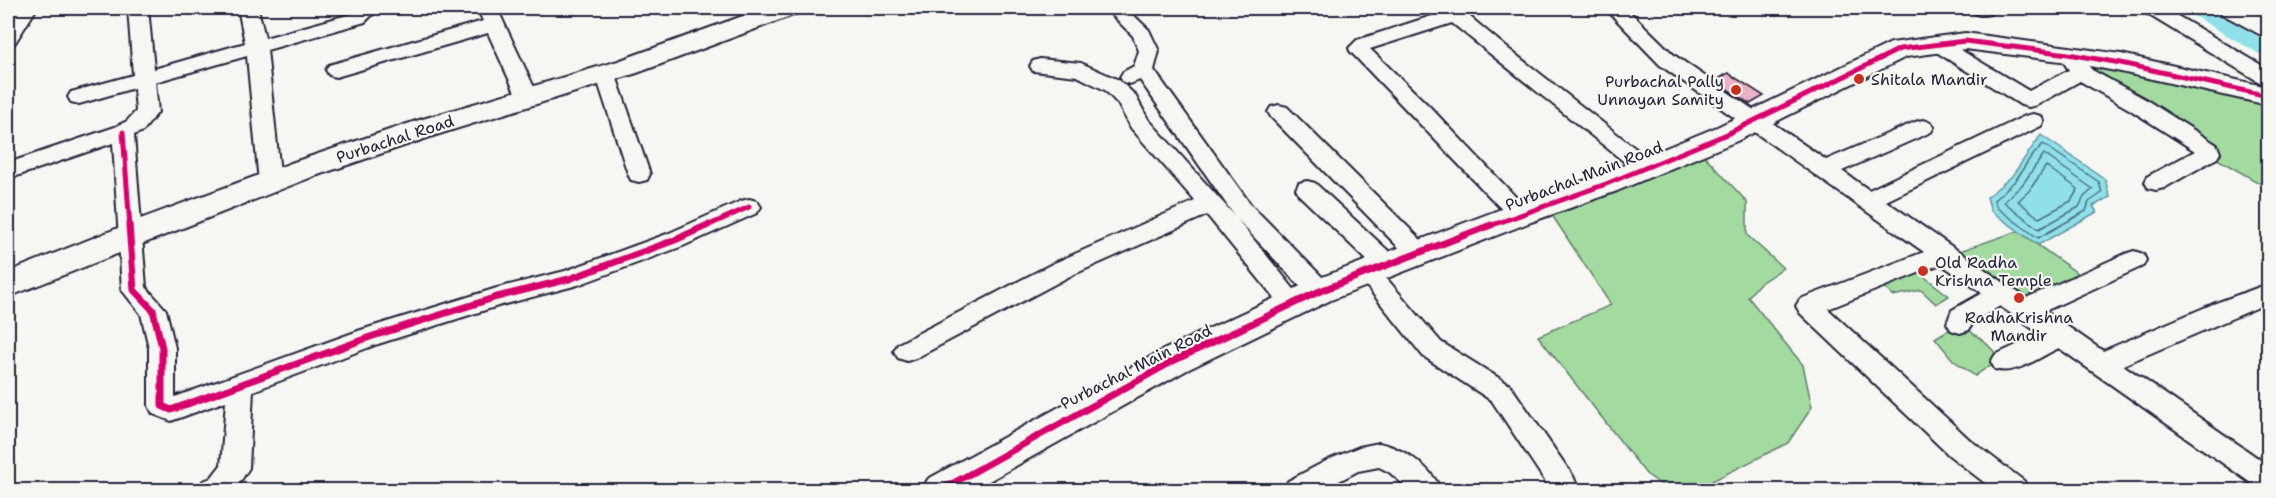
<svg xmlns="http://www.w3.org/2000/svg" width="2276" height="498" font-family="'Shantell Sans',sans-serif">
<rect width="100%" height="100%" fill="#f6f6f2"/>
<filter id="ink" filterUnits="userSpaceOnUse"><feTurbulence type="fractalNoise" baseFrequency=".0167" numOctaves="2"/><feDisplacementMap in="SourceGraphic" scale="12" xChannelSelector="R" yChannelSelector="G"/><feConvolveMatrix kernelMatrix="1 2 1 2 8 2 1 2 1" color-interpolation-filters="sRGB"/></filter>
<g filter="url(#ink)">
<path fill="#a2da9f" stroke="#627e6d" stroke-width="1.5" d="M2103,61L2268,99V188L2092,88L2074,70Z
M1702,153L1747,202V235L1783,268L1759,284L1748,297L1803,365L1812,407L1788,443L1712,481L1716,490H1669L1646,474L1538,336L1611,305L1550,212Z
M2018,231L2077,273L2022,303L1948,255Z
M1912,267L1949,296L1936,304L1921,290L1893,296L1876,280Z
M1960,323L1987,344L2004,362L1986,368L1975,376L1953,360L1935,338Z"/>
<path fill="#8fe0e8" stroke="#6394a3" stroke-width="1.5" d="M2041,135L2105,179L2110,197L2093,206L2097,212L2038,245L1991,211L1987,197L2012,176Z"/>
<g fill="none" stroke-linecap="round" stroke-linejoin="round">
<path stroke="#4e6e80" stroke-width="1.5" d="M2043,144L2099,182L2102,193L2089,202L2086,211L2038,238L1997,208L1994,200L2016,180L2028,161Z
M2044,154L2093,189L2084,197L2079,207L2039,229L2004,202L2022,185Z
M2046,166L2078,189L2071,201L2039,218L2018,201L2029,191Z"/>
<path fill="#8fe0e8" fill-rule="evenodd" d="M2184,8H2208L2268,42V56L2261,55L2187,12Z"/>
</g>
<path fill="#ebb2c5" stroke="#22223b" stroke-width="1.5" d="M1728,73L1764,96L1750,104L1715,81Z"/>
<g fill="none" stroke-linecap="round" stroke-linejoin="round">
<g stroke="#22223b" stroke-width="4">
<path id="minor" d="M17,8H37L15,43L8,45V23Z
M128,8H148L154,69L245,43L238,8H258L265,38L351,14L353,8H373V14L365,22L267,50L281,183L278,189L270,191L262,189L259,183L247,56L155,82L158,112L143,131L134,135L146,287L166,310L175,348V397L361,330L497,288L565,271L667,234L741,201L749,199L757,201L761,207L757,213L683,246L578,285L498,306L378,344L253,391L249,468L235,490H199L203,481L211,478L221,465L226,401L171,421L153,414L149,406V348L141,314L122,290L113,143L8,179V163L115,127L127,121L136,111L134,88L79,104L71,102L68,97L71,92L133,75Z
M477,8H497L538,96L535,101L527,103L519,101L488,33L336,77L329,75L326,70L329,65L483,21Z
M1105,8H1126L1149,30L1159,51L1154,70L1251,205L1329,284L1332,291L1329,298L1320,300L1311,298L1237,219L1306,304L1303,311L1294,314L1285,311L1207,215L1070,276L916,358L907,361L898,358L894,351L898,344L1052,264L1195,201L1131,128L1118,104L1105,90L1077,76L1033,71L1030,66L1033,61L1040,59L1081,63L1119,80L1135,95L1148,119L1234,215L1140,80L1130,84L1123,82L1120,77L1123,72L1134,66L1139,51L1133,36Z
M1437,8H1458L1463,11L1506,47L1654,163L1657,168L1654,173L1646,176L1638,173L1452,23L1370,49L1428,105L1532,214L1528,220L1520,222L1512,220L1350,51L1349,48L1357,40L1441,13Z
M1605,8H1626L1674,55L1826,160L1915,122L1923,120L1931,122L1934,127L1931,132L1842,171L1869,190L2025,116L2033,114L2041,116L2044,121L2041,126L1886,201L2026,298L2125,254L2134,251L2143,254L2146,260L2143,266L2045,311L2103,351L2213,304L2268,284V303L2123,365L2268,465V490L2258,488L2059,348C2041,356 2015,376 1995,369L1991,362L1995,355L2040,334L2000,306L1973,322L1969,330L1960,333L1951,330L1947,323L1952,310L1982,293L1941,264L1828,309L1970,440L2024,481L2028,490H1994L1950,456L1800,313L1796,306L1800,299L1924,252L1660,65Z
M1970,8H1991L1993,10L1990,14C1981,16 1975,16 1970,8Z
M2141,8H2164L2268,69V85L2261,83L2144,12Z
M1937,38L1944,40L2029,91L2069,70L2058,54L2061,49L2068,48L2075,49L2092,70L2145,99L2217,145L2220,153L2217,158L2164,188L2156,190L2148,188L2145,182L2148,176L2195,151L2129,109L2080,81L2037,105L2029,107L2021,105L1930,48L1927,44L1930,40Z
M605,66L612,68L615,73L650,174L647,180L639,182L631,180L628,174L595,73L598,68Z
M1279,105L1287,107L1429,248L1432,254L1429,260L1420,263L1411,260L1271,117L1268,112L1271,107Z
M1307,181L1315,183L1397,259L1400,265L1397,271L1388,274L1381,272L1441,342L1510,385L1573,476L1577,485L1574,490H1551L1492,401L1423,356L1356,273L1359,267L1368,264L1373,266L1299,195L1296,189L1299,183Z
M1379,443C1403,448 1432,467 1441,490H1410L1389,472L1379,467L1358,471L1322,490H1284L1288,481L1328,460L1359,447Z"/>
</g>
<g stroke="#22223b" stroke-width="4">
<path id="tertiary" d="M765,8H800L796,14L637,73L436,135L312,177L8,297V272L143,218L291,163L416,121L618,61Z
M2218,8H2250L2268,18V36L2259,34L2222,14Z
M1965,33L2121,54L2268,87V105L2121,72L2068,62L1965,49L1906,57L1737,141L1617,191L1531,222L1331,300L1187,370L973,490H922L928,479L1163,350L1309,282L1509,206L1595,177L1717,127L1891,43Z"/>
</g>
<use href="#minor" fill="#f6f6f2" fill-rule="evenodd"/>
<use href="#tertiary" fill="#f6f6f2" fill-rule="evenodd"/>
<g stroke="#f6f6f2" stroke-width="8">
<path id="cycleway-far1" d="M123,132L130,227
M705,227L749,207
M1487,227L1606,184L1727,134L1900,49L1965,41L2068,54L2121,63L2268,96"/>
</g>
<g stroke="#f6f6f2" stroke-width="10">
<path id="cycleway" d="M129,225L134,290L153,310L162,348V406L171,410L370,337L497,297L569,279L675,240L708,225
M941,490L1175,360L1320,291L1491,225"/>
</g>
<use href="#cycleway-far1" stroke="#d6006c" stroke-width="5"/>
<use href="#cycleway" stroke="#d6006c" stroke-width="7"/>
</g>
</g>
<g fill="#c8321e" stroke="#f6f6f2" stroke-width="2">
<circle cx="1859" cy="79" r="6"/>
<circle cx="1736" cy="90" r="6"/>
<circle cx="1923" cy="271" r="6"/>
<circle cx="2019" cy="298" r="6"/>
</g>
<g text-anchor="middle" dominant-baseline="central" stroke-width="4.5" stroke-linejoin="round" paint-order="stroke">
<g font-size="16" fill="#22223b" stroke="#f6f6f2" text-anchor="start">
<text x="1871" y="79">Shitala Mandir</text>
<text x="1724" y="81" text-anchor="end">Purbachal Pally<tspan x="1724" dy="18">Unnayan Samity</tspan></text>
<text x="1935" y="262">Old Radha<tspan x="1935" dy="18">Krishna Temple</tspan></text>
<text x="2019" y="317" text-anchor="middle">RadhaKrishna<tspan x="2019" dy="18">Mandir</tspan></text>
</g>
<g font-size="16" fill="#22223b" stroke="#f6f6f2">
<text transform="translate(395 139) rotate(-18)">Purbachal Road</text>
<text transform="translate(1584 176) rotate(-21)">Purbachal Main Road</text>
<text transform="translate(1136 367) rotate(-27)">Purbachal Main Road</text>
</g>
</g>
<rect width="2276" height="498" fill="none" stroke="#f6f6f2" stroke-width="30"/>
<rect x="15" y="15" width="2246" height="468" fill="none" stroke="#22223b" stroke-width="2" filter="url(#ink)"/>
</svg>
